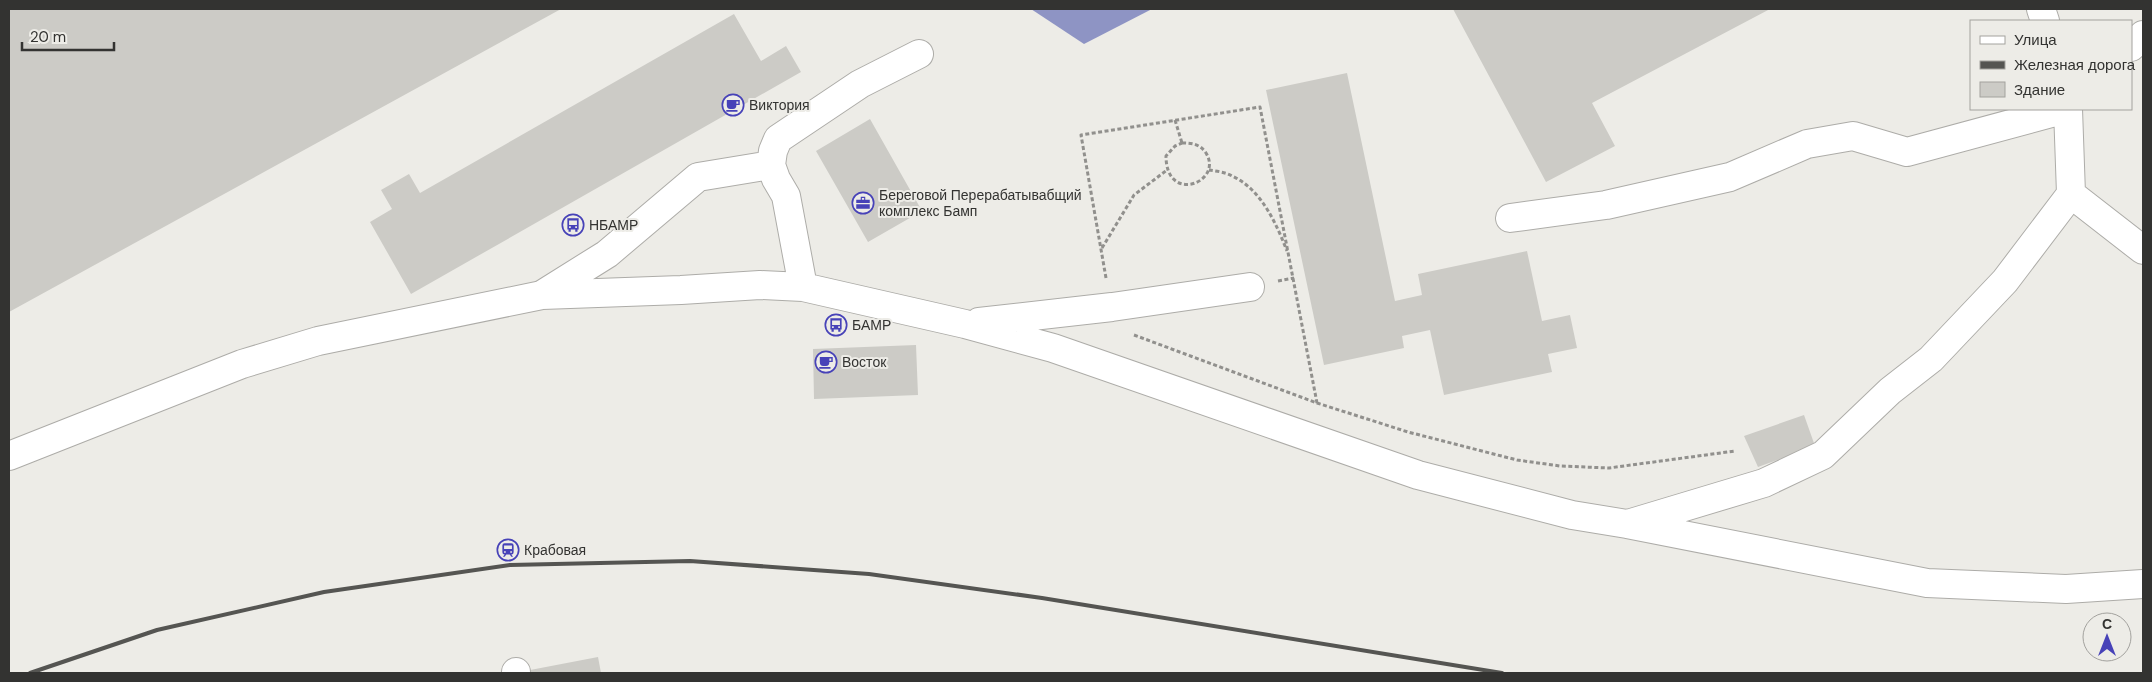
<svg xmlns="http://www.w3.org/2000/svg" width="2152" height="682" font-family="'DM Sans',sans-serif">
<rect width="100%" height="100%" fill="#edece7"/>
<path fill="#8e94c4" d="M1031,9H1152L1084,44Z"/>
<path fill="#cccbc6" d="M9,9H561L9,312Z
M1453,9H1770L1592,103L1615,146L1546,182Z
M734,14L761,61L786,46L801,72L411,294L370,222L392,209L381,190L409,174L420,193Z
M1347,73L1395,301L1422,295L1418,274L1527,251L1542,321L1570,315L1577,348L1548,354L1552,372L1444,395L1430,330L1402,336L1404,348L1324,365L1266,90Z
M870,119L922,211L868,242L816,151Z
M916,345L918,395L814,399L813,349Z
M1804,415L1815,446L1758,467L1744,436Z
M598,657L601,673H525V671Z"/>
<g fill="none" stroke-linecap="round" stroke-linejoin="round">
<g stroke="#adaca8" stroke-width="30">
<path id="minor" d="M2041,9L2045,21
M2131,47L2143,35
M2071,194L2143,250
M1510,218L1606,205L1730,177L1807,144L1853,136L1907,152L2066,109
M803,287L786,196L776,179L771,165L773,151L778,139L860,84L919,54
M543,294L607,254L698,177L771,165
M979,322L1112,307L1250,287
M9,456L242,364L318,341L542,295L681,290L760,285L803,287L965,324L1053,348L1418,475L1572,515L1627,524L1927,583L2066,589L2143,584
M1631,523L1764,483L1823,455L1890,391L1931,359L2005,281L2071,194L2068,109
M516,672V673"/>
</g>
<path stroke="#91908d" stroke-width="3" stroke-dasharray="4 2.5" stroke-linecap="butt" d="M1175,120L1182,143
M1182,143C1192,143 1200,144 1206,153C1224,182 1166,205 1166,156L1175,146Z
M1209,170C1216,171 1225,172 1232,176C1261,189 1276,223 1287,251
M1102,248L1134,195L1167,170
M1106,278L1081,135L1260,107L1317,403
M1278,281L1294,278
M1134,335L1317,403L1408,432L1517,460L1560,466L1609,468L1735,451"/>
<use href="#minor" stroke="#fff" stroke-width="28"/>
<path stroke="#555552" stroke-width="4" d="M30,673L157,630L324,592L510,565L690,561L869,574L1042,598L1502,673"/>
</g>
<defs>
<g id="cafe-ring" transform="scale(1.125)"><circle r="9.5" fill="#edece7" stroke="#4742b8" stroke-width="1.5"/><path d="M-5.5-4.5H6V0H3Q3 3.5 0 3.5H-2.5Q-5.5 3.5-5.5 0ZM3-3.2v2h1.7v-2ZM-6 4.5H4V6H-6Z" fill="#4742b8"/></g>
<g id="office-ring" transform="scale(1.125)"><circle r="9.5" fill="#edece7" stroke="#4742b8" stroke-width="1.5"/><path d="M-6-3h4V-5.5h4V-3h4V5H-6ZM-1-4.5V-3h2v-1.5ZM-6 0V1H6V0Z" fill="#4742b8"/></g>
<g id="bus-ring" transform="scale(1.125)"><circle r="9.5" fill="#edece7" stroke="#4742b8" stroke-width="1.5"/><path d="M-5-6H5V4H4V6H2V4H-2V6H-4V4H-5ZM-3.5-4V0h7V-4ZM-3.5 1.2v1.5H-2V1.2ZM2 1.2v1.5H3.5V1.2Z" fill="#4742b8"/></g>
<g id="station-ring" transform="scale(1.125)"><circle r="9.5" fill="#edece7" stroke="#4742b8" stroke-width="1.5"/><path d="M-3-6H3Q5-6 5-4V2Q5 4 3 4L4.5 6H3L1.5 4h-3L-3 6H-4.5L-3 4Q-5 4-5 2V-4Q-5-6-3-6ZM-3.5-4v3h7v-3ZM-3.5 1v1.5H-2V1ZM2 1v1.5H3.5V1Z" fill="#4742b8"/></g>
</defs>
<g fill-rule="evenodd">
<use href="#cafe-ring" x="733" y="105"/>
<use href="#office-ring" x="863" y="203"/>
<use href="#bus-ring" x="573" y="225"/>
<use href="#bus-ring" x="836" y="325"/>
<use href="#cafe-ring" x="826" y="362"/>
<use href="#station-ring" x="508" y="550"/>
</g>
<g text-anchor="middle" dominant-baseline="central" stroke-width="4" stroke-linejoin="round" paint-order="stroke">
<g font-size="14" fill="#333331" stroke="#edece7" text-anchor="start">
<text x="749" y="105">Виктория</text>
<text x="879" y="195">Береговой Перерабатывабщий<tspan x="879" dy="16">комплекс Бамп</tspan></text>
<text x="589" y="225">НБАМР</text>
<text x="852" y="325">БАМР</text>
<text x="842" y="362">Восток</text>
<text x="524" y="550">Крабовая</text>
</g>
</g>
<rect width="2152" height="682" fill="none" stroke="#333331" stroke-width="20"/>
<rect x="1970" y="20" width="162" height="90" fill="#edece7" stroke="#a3a29e"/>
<rect x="1980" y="36" width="25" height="8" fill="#ffffff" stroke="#a3a29e"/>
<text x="2014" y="45" font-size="15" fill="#333331">Улица</text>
<rect x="1980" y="61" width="25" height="8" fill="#555552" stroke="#a3a29e"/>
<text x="2014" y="70" font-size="15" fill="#333331">Железная дорога</text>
<rect x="1980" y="82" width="25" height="15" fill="#cccbc6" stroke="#a3a29e"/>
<text x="2014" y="95" font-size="15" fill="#333331">Здание</text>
<g transform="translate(2107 637)"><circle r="24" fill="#edece7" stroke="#a3a29e"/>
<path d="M0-4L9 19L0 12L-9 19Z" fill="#4742b8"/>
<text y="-8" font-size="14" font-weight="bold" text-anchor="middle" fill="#333331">С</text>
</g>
<path d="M22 42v8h92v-8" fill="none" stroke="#333331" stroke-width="2.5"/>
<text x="30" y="42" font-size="15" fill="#333331" stroke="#edece7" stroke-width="4" paint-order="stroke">20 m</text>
</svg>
